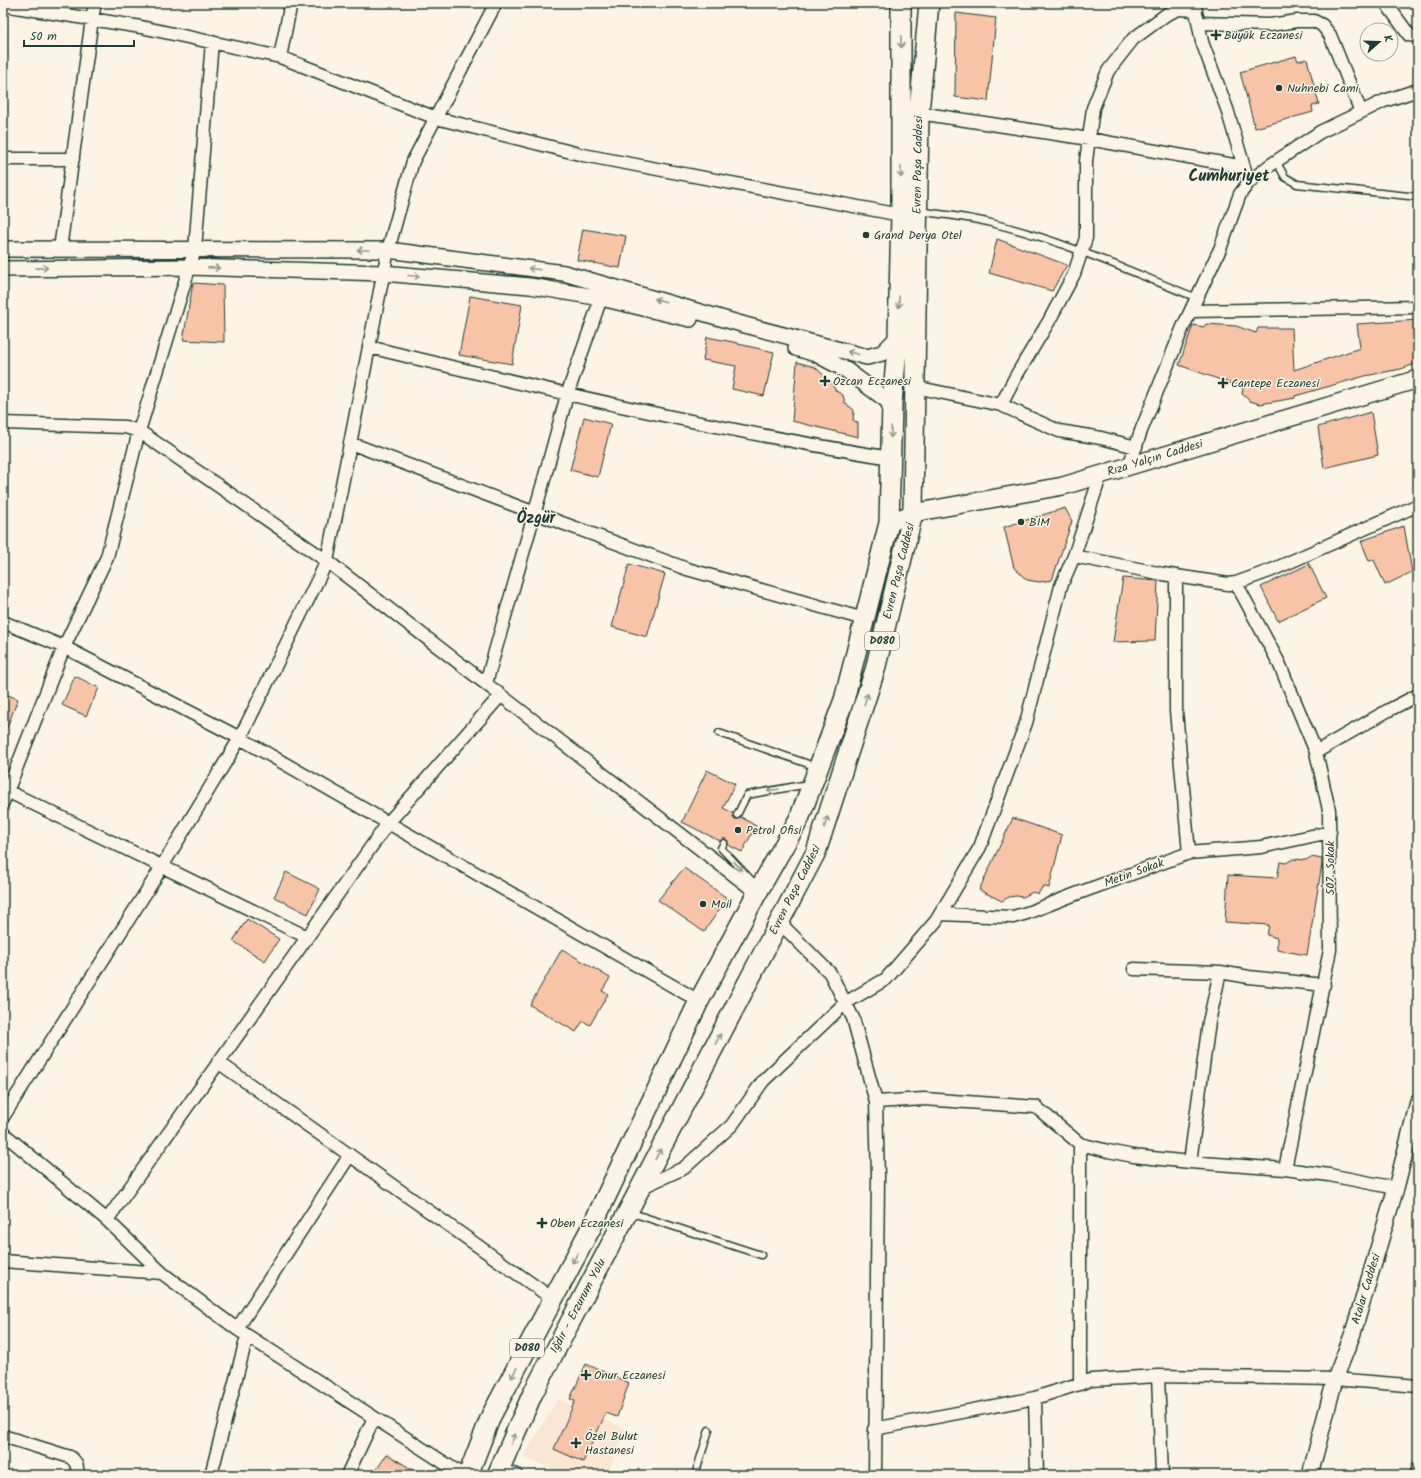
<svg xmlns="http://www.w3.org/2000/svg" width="1421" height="1478" font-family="Kalam,sans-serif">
<rect width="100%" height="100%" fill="#fcf5e5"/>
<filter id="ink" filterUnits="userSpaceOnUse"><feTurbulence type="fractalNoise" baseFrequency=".025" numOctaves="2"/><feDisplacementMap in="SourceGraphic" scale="8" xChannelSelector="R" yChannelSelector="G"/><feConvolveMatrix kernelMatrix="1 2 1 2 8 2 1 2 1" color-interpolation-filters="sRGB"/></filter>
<g filter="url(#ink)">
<path fill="#fae6d2" d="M558,1399L626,1429L607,1475H567L523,1457Z"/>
<path fill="#f7c4a7" stroke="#1f3d34" d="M956,13L996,18L988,101L955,97Z
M1296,56L1298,61L1307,59L1319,104L1312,106L1313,112L1255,128L1240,72Z
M583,229L626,236L620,268L577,260Z
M997,239L1067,265L1052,291L989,273Z
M193,283L223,285L224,342L183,340Z
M470,296L522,305L512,364L459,355Z
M1418,320V363L1401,369L1365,376L1295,396V398L1260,404L1250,401L1242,394L1243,388L1179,365L1193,325L1204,327L1206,324L1236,326L1256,333L1258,328H1292L1294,370L1360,348L1357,324Z
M707,337L738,343V344L774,352L764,396L732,389L736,366L703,360Z
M797,362L815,367L831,382L836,391L843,395L845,403L854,410L853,420L858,423V437L792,421Z
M1371,412L1378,455L1324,468L1318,427Z
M584,417L611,424L598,477L570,470Z
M1065,508L1072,521L1052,580L1039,582L1027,580L1014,568L1004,527Z
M1404,526L1412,572L1385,585L1374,560L1369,561L1361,541Z
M629,564L665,574L647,637L612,627Z
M1309,564L1326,598L1278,621L1261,587Z
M1123,578L1158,581L1155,641L1113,642Z
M75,676L99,688L86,716L62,705Z
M3,693L18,699L4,735H3Z
M707,770L735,784L723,808L733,813L735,819H738L741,817L756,826L742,852L728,845V841L726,839H722L720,841L682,822Z
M1013,818L1062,835L1049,888L1043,886L1038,894L1033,892L1023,897L1016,896L1009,897L1002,901L979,890Z
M1311,857L1322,859V864L1307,955L1277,950V938L1267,935L1269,925L1225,922L1228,875L1277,878L1280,862L1286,863L1293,859L1306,860Z
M684,868L727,898L704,932L658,900Z
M286,872L320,889L308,914L274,897Z
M247,919L279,939L265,961L233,941Z
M562,949L610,978L602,991L608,994L590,1025L583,1021L576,1032L530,1005Z
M586,1364L629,1383L617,1417L606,1413L583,1462L554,1449L575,1401L570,1399Z
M387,1454L421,1475H373Z"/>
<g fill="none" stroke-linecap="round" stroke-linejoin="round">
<g stroke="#1f3d34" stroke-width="9">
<path id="service" d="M1276,161L1285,177L1297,184L1418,197
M919,211C943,215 968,217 991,223C1062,240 1129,271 1197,298
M719,733L817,767
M737,815L747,795L808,784
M724,843L721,848L757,886
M629,1212L761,1255
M695,1475L709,1430"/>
</g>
<g stroke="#1f3d34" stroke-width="15">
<path id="minor" d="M1386,3L1409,35L1418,37
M3,5L141,27L280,57L436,118L583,155L901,215
M1197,16L1202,42L1227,109L1246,174
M1199,23L1270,25L1297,21H1314L1322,25L1330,35L1361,112
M280,57L291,3
M919,113L1089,139L1244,167
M3,159H73
M60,249L92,19L95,3
M1191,311L1418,307
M369,347C542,389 715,430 891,458
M915,387L1001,405L1059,431L1101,438L1136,447
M1001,405L1016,376L1049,321L1074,274L1086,238V161L1093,108L1108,71L1133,39L1167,14L1179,9L1196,10
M3,423L125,427L139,431L327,561L757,893
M350,443L535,513L687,569L864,619
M1129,466L1141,431L1183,327L1220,249L1240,194L1249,182L1269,166L1320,132L1384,101L1418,90
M1074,556L1163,574L1228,584L1236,583L1272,570L1418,505
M1176,576V711L1189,853
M1236,583L1279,663L1316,752L1329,810L1330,950L1285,1169
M3,622L64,647L240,738L699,1001
M486,683L543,483L567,395L601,298
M1316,752L1387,711L1418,695
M3,789L307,937
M3,802L64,647L107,557L139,431L195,249L212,42
M940,914L1013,917L1027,913L1076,894L1189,853L1261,847L1330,832
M779,922L830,973L853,1018L876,1102L878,1177L875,1475
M1134,969L1220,972
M218,1062L553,1299
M876,1102L924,1099L1036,1107L1080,1144L1108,1151L1133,1156L1190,1162L1285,1169L1329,1175L1396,1188
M3,1117L155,878L240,738L327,561L388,250L413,161L496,3
M3,1133L107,1220L162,1273L237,1329L463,1475
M1190,1162L1209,1022L1220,972L1249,977L1324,985
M640,1188L684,1168L732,1125L763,1081L845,1003L886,979L936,921L980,847L1026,723L1061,586L1074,556L1101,474
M107,1220L388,823L501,695
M3,1261L162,1273
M237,1329L350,1155
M1158,1376L1162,1475
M1080,1384V1144
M1035,1398L1037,1475
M874,1429L1035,1398L1091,1380L1158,1376L1335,1379L1418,1386
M3,1436L70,1457C77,1462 78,1467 77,1475
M499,1470L516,1475
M211,1475L247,1336
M347,1475L374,1418
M1416,1475L1418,1469"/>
</g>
<g stroke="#1f3d34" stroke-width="18">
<path id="tertiary" d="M3,249L388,250L564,273L745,325L867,357L882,353L898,337
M3,269L190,267L383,273L530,286L601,298L690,319
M796,348L816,354L846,370L892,404
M1310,1475L1335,1379L1353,1333L1396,1188L1418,1102"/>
</g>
<g stroke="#1f3d34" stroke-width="20">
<path id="secondary" d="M889,523L913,513L1063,486L1418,379"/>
</g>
<g stroke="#1f3d34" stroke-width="22">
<path id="trunk" d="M468,1475L491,1416L593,1224L699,1001L757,893L799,819L844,700L889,523L892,404L898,337L901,215V3
M497,1475L532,1395L816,852L875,670L913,513L919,113L929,3"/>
</g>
<use href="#service" stroke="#fcf5e5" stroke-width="6"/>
<use href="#minor" stroke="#fcf5e5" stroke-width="12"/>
<use href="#tertiary" stroke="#fcf5e5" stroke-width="15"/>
<use href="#secondary" stroke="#fcf5e5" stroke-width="17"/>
<use href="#trunk" stroke="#fcf5e5" stroke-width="19"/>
</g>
<defs><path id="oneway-shaft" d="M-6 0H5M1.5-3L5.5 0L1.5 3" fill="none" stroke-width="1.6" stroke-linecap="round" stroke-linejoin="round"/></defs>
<g stroke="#8e998c">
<use href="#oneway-shaft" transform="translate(901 42) rotate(90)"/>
<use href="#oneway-shaft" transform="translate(901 172) rotate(90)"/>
<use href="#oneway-shaft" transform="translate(363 250) rotate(-180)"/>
<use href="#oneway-shaft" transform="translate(42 268) rotate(-1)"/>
<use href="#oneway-shaft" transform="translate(214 268) rotate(2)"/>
<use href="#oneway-shaft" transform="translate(534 269) rotate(-173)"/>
<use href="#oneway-shaft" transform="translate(414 276) rotate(5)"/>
<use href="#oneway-shaft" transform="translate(660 300) rotate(-164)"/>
<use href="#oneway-shaft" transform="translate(899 302) rotate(91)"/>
<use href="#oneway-shaft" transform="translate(853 353) rotate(-165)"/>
<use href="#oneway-shaft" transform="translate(891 432) rotate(92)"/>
<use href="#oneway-shaft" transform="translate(866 699) rotate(-72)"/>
<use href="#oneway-shaft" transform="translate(773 790) rotate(171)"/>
<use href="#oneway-shaft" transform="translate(826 822) rotate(-72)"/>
<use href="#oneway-shaft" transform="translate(738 866) rotate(47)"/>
<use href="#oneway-shaft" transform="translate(718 1039) rotate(-62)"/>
<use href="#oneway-shaft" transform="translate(658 1154) rotate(-62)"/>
<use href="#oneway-shaft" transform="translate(575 1258) rotate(118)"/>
<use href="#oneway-shaft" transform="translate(514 1373) rotate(118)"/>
<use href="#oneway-shaft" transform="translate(513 1439) rotate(-67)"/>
</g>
</g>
<g fill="#1f3d34" stroke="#fcf5e5" stroke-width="1.5">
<path d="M1214 29h4v4h4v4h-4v4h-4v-4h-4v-4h4z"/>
<circle cx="1279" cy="88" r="4"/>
<circle cx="866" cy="235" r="4"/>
<path d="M823 375h4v4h4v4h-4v4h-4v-4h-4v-4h4z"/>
<path d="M1221 377h4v4h4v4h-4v4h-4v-4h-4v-4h4z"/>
<circle cx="1021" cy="522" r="4"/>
<circle cx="738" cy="830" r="4"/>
<circle cx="703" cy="904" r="4"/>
<path d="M540 1217h4v4h4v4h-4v4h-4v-4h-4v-4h4z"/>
<path d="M584 1369h4v4h4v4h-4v4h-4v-4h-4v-4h4z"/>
<path d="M574 1437h4v4h4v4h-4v4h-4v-4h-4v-4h4z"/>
</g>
<g text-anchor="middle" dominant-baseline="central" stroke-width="3" stroke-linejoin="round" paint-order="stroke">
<g fill="#fcf5e5" stroke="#617469" stroke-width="1">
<rect x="865" y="632" width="34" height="18" rx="3"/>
<rect x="510" y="1339" width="34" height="18" rx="3"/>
</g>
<g font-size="11" font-weight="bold" fill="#1f3d34">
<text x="882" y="641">D080</text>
<text x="527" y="1348">D080</text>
</g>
<g font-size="12" fill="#1f3d34" stroke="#fcf5e5" text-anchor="start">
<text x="1224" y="35">Büyük Eczanesi</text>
<text x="1287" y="88">Nuhnebi Cami</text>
<text x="874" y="235">Grand Derya Otel</text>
<text x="833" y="381">Özcan Eczanesi</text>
<text x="1231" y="383">Cantepe Eczanesi</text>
<text x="1029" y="522">BİM</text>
<text x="746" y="830">Petrol Ofisi</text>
<text x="711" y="904">Moil</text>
<text x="550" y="1223">Oben Eczanesi</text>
<text x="594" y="1375">Onur Eczanesi</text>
<text x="585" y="1436">Özel Bulut<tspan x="585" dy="14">Hastanesi</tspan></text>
</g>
<g font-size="12" fill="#1f3d34" stroke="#fcf5e5">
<text transform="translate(918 165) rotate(-89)">Evren Paşa Caddesi</text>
<text transform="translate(1155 458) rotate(-17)">Rıza Yalçın Caddesi</text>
<text transform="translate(899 571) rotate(-76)">Evren Paşa Caddesi</text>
<text transform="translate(1330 868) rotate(-90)">507. Sokak</text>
<text transform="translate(1134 873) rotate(-20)">Metin Sokak</text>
<text transform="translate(795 890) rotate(-63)">Evren Paşa Caddesi</text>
<text transform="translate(1366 1289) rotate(-73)">Atalar Caddesi</text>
<text transform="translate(578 1306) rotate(-62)">Iğdır - Erzurum Yolu</text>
</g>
<g font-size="16" font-weight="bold" fill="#1f3d34" stroke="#fcf5e5">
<text x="1229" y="176">Cumhuriyet</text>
<text x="536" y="518">Özgür</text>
</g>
</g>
<rect width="1421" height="1478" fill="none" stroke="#fcf5e5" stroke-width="16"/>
<rect x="8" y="8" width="1405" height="1462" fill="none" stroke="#1f3d34" stroke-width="1.5" filter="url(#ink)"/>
<g transform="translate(1379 42) rotate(70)"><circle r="19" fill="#fcf5e5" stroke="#a4ab9e"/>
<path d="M0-3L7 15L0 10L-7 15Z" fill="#1f3d34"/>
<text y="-6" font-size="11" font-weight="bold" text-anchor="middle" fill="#1f3d34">K</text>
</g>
<path d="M24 40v6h110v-6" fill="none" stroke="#1f3d34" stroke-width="2"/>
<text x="30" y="40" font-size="12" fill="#1f3d34" stroke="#fcf5e5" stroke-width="3" paint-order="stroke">50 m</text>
</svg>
